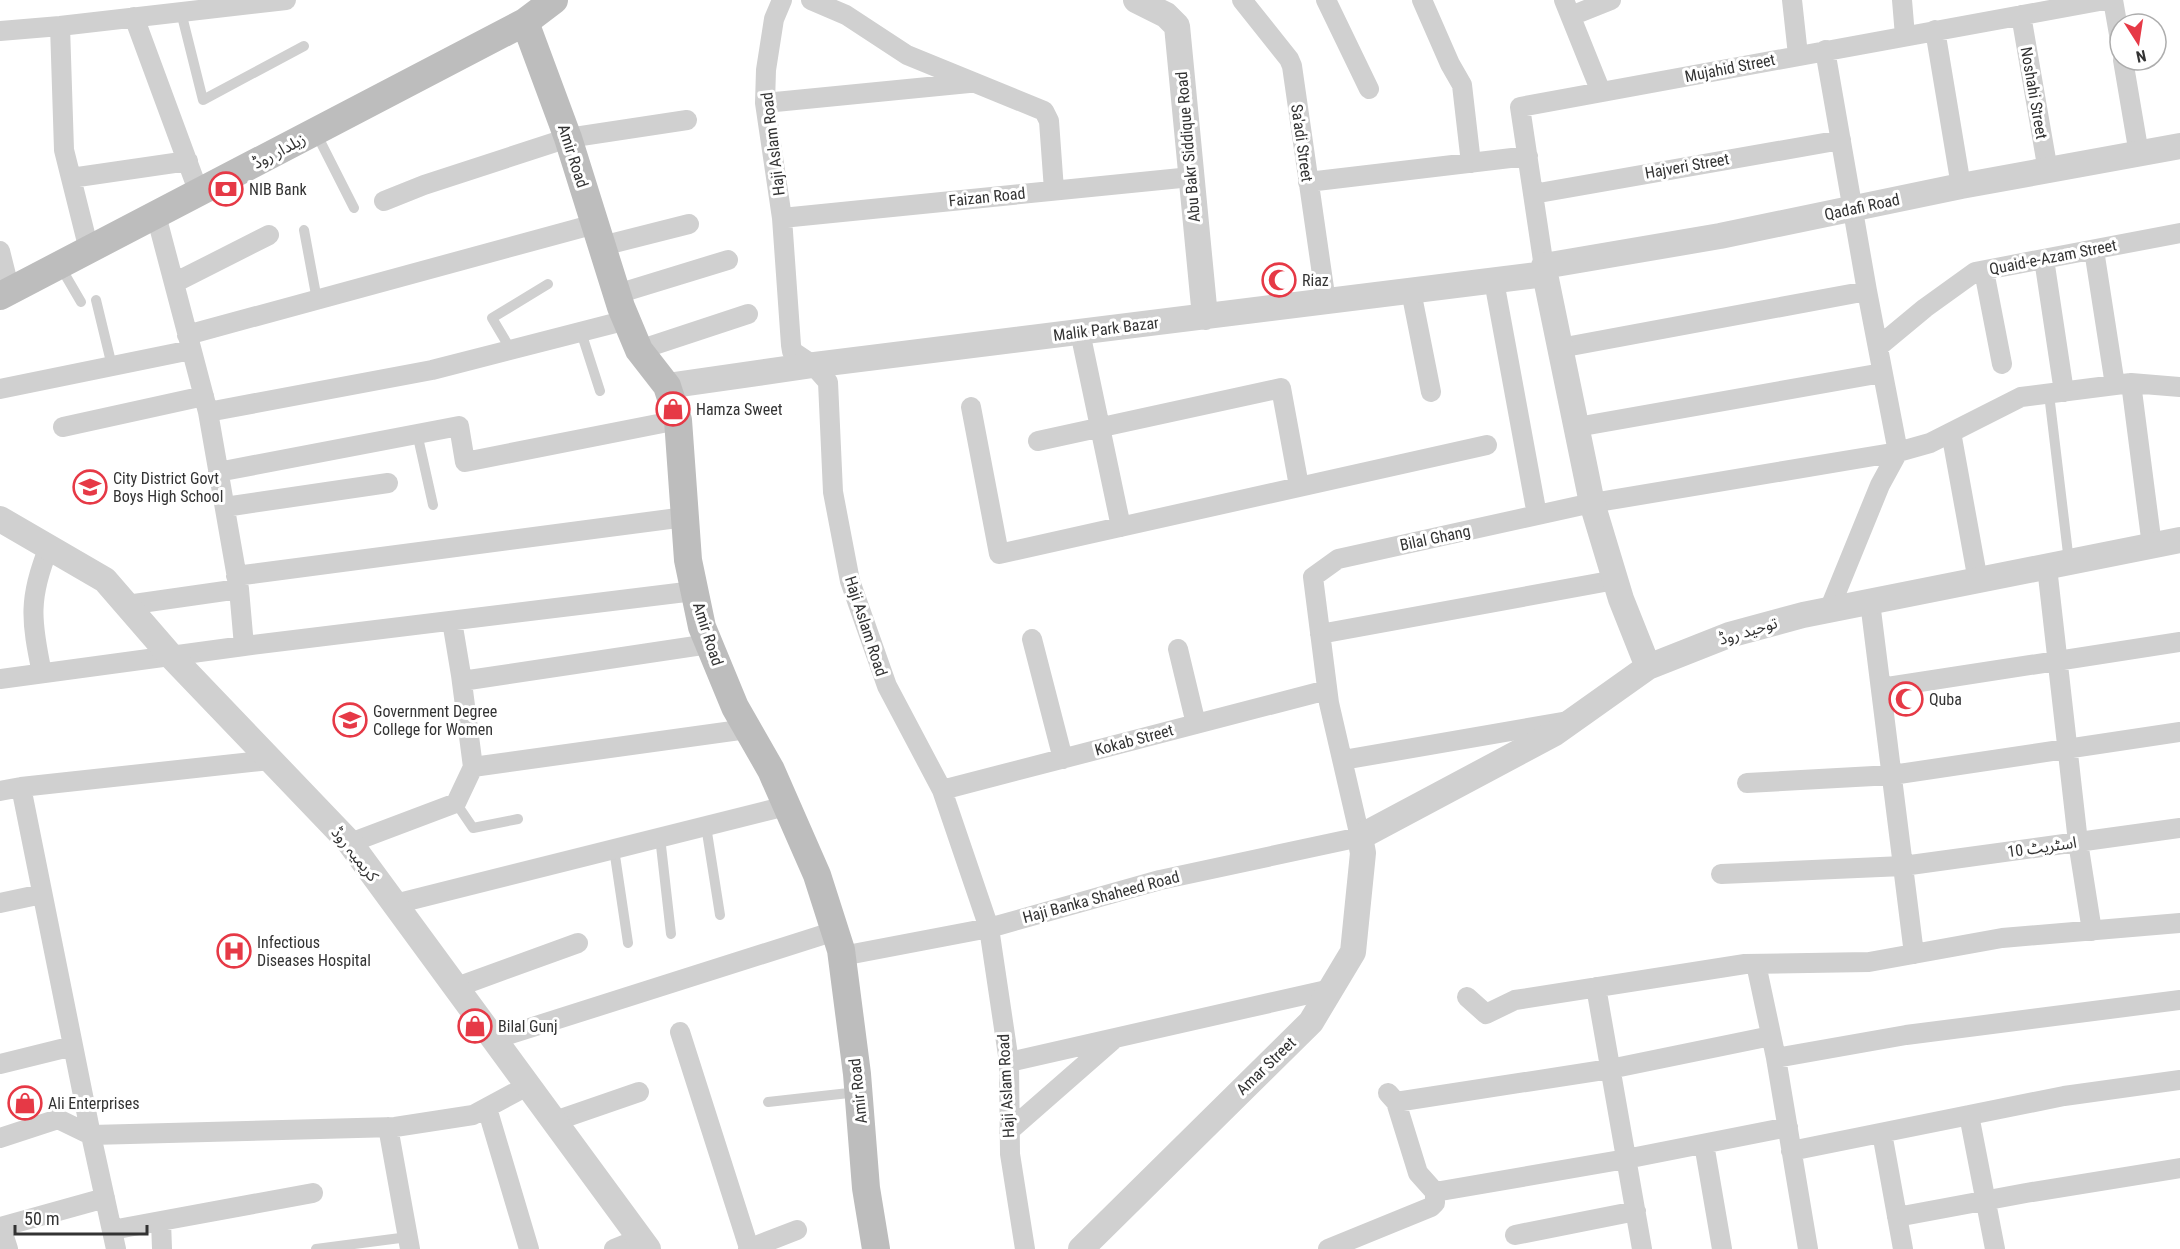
<svg xmlns="http://www.w3.org/2000/svg" width="2180" height="1249" font-family="'Roboto Condensed','Noto Sans Arabic',sans-serif">
<rect width="100%" height="100%" fill="#fff"/>
<g fill="none" stroke-linecap="round" stroke-linejoin="round">
<path stroke="#d0d0d0" stroke-width="10" d="M181,12L203,100L304,46
M316,133L354,208
M304,230L317,300
M60,266L81,302
M96,300L112,366
M581,332L600,391
M511,350L492,318L548,284
M2049,394L2069,562
M417,433L433,505
M456,803L473,828L518,819
M706,826L720,915
M660,837L671,934
M614,849L628,943
M768,1102L858,1092
M316,1249L408,1237"/>
<path stroke="#d0d0d0" stroke-width="20" d="M782,0L774,19L766,70L765,103L782,218L791,345L792,351L813,365L828,382L833,492L850,581L887,686L942,790L989,928L1009,1062L1010,1154L1025,1249
M811,0L846,15L907,55L1044,111L1049,121L1054,190
M1242,0L1289,59L1292,66L1326,302
M1326,0L1369,89
M1422,0L1450,64L1462,85L1471,163
M1564,0L1601,92
M1792,0L1798,55
M1902,0L1905,36
M2113,0L2120,40
M2021,15L2048,171
M1571,16L1611,0
M134,17L199,193
M60,26L64,150L89,250
M1935,30L1961,186
M0,31L60,26L286,0
M2123,60L2139,154
M765,103L969,83
M71,178L188,161
M1308,182L1528,156
M1533,194L1841,140
M384,201L424,185L568,138L687,120
M156,215L208,412L239,589L244,646L694,591
M782,218L1191,177
M602,246L689,224
M2094,250L2115,385
M0,251L10,291
M2044,259L2064,392
M1984,271L2002,364
M1545,274L1520,107L2105,0
M1494,281L1537,515
M174,283L269,235
M1411,291L1431,392
M617,294L728,260
M1080,332L1121,527
M187,335L595,224
M1878,347L1925,308L1975,272L2180,233
M1560,348L1867,291
M639,350L748,314
M2131,383L2152,546
M0,389L191,350
M971,407L999,554L1487,445
M208,412L432,370L627,320
M63,427L204,396
M1577,427L1882,373
M1951,432L1978,581
M1038,441L1281,388L1299,486
M218,472L459,426L465,462L678,420
M225,507L388,483
M2047,567L2078,842L2092,931
M236,576L685,517
M1870,602L1914,954
M127,605L239,589
M1829,610L1880,485L1898,452L1930,443L2021,397L2131,383L2180,387
M1320,634L1615,580
M1032,639L1063,759
M1178,649L1196,724
M42,673C31,621 28,598 49,547
M0,679L244,646
M462,681L709,644
M1881,688L2180,642
M1343,760L1568,721
M473,767L747,729
M1747,783L1892,775L2180,732
M21,787L91,1135L116,1249
M942,790L1327,690
M0,791L21,787L270,760
M350,843L456,803L473,767L461,675L452,621
M1721,874L1903,866L2180,828
M0,903L42,894
M395,904L786,806
M842,956L989,928L1160,880L1360,837L1329,703L1313,577L1338,559L1592,503L1898,452L1867,291L1825,50
M1756,964L1776,1058L1808,1249
M457,987L578,943
M1596,987L1642,1249
M1467,997L1486,1014L1515,1000L1745,964L1869,962L2002,938L2180,923
M680,1032L749,1248
M495,1039L835,931
M1776,1058L1906,1035L2180,1000
M1009,1062L1331,989
M0,1064L73,1046
M1396,1102L1610,1069L1771,1036
M487,1108L529,1249
M1969,1115L1995,1249
M555,1121L639,1092
M388,1127L410,1249
M1009,1131L1113,1040
M1882,1133L1903,1249
M0,1138L58,1119L91,1135L395,1127L473,1115L529,1085
M1704,1144L1722,1249
M1791,1151L2064,1096L2180,1080
M1435,1192L1626,1159L1788,1127
M1897,1217L2026,1193L2180,1168
M161,1221L162,1249
M0,1227L105,1198
M1,1227L8,1249
M112,1230L313,1193
M1515,1235L1636,1211
M614,1249L641,1238
M748,1249L797,1230
M1328,1249L1431,1207L1435,1203V1192L1418,1173L1396,1102L1388,1093"/>
<path stroke="#d0d0d0" stroke-width="26" d="M1136,0L1166,15L1177,26L1205,317
M1544,266L1720,236L1961,186L2180,146
M667,386L813,365L1545,274L1592,503L1621,599L1648,667
M0,519L105,580L170,655L350,843L648,1249
M1081,1249L1311,1022L1353,952L1363,853L1360,837L1555,733L1648,667L1729,635L1803,615L2180,540"/>
<path stroke="#bdbdbd" stroke-width="28" d="M525,22L568,138L621,307L639,350L667,386L678,420L688,560L702,627L735,707L771,770L817,875L841,950L857,1074L866,1188L876,1249
M0,296L525,22L554,0"/>
</g>
<defs>
<g id="bank-ring" transform="scale(1.725)"><circle r="9.5" fill="#fff" stroke="#e63946" stroke-width="1.5"/><path d="M-6-4H6V4H-6ZM0-2.3a2.3 2.3 0 1 0 0 4.6a2.3 2.3 0 1 0 0-4.6Z" fill="#e63946"/></g>
<g id="mosque-ring" transform="scale(1.725)"><circle r="9.5" fill="#fff" stroke="#e63946" stroke-width="1.5"/><path d="M3.5-4.9A6 6 0 1 0 3.5 4.9A5 5 0 1 1 3.5-4.9Z" fill="#e63946"/></g>
<g id="shop-ring" transform="scale(1.725)"><circle r="9.5" fill="#fff" stroke="#e63946" stroke-width="1.5"/><path d="M-5-2.5h2.3a2.7 3.5 0 0 1 5.4 0H5L5.5 6h-11ZM-1.5-2.5h3a1.5 2.3 0 0 0-3 0Z" fill="#e63946"/></g>
<g id="school-ring" transform="scale(1.725)"><circle r="9.5" fill="#fff" stroke="#e63946" stroke-width="1.5"/><path d="M0-5L7-2L0 1L-7-2ZM-4 1L0 2.5L4 1V4Q0 6-4 4Z" fill="#e63946"/></g>
<g id="university-ring" transform="scale(1.725)"><circle r="9.5" fill="#fff" stroke="#e63946" stroke-width="1.5"/><path d="M0-5L7-2L0 1L-7-2ZM-4 1L0 2.5L4 1V4Q0 6-4 4Z" fill="#e63946"/></g>
<g id="hospital-ring" transform="scale(1.725)"><circle r="9.5" fill="#fff" stroke="#e63946" stroke-width="1.5"/><path d="M-5-5h3v3.5h4V-5h3V5h-3V1.5h-4V5h-3Z" fill="#e63946"/></g>
</defs>
<g fill-rule="evenodd">
<use href="#bank-ring" x="226" y="189"/>
<use href="#mosque-ring" x="1279" y="280"/>
<use href="#shop-ring" x="673" y="409"/>
<use href="#school-ring" x="90" y="487"/>
<use href="#mosque-ring" x="1906" y="699"/>
<use href="#university-ring" x="350" y="720"/>
<use href="#hospital-ring" x="234" y="951"/>
<use href="#shop-ring" x="475" y="1026"/>
<use href="#shop-ring" x="25" y="1103"/>
</g>
<g text-anchor="middle" dominant-baseline="central" stroke-width="6" stroke-linejoin="round" paint-order="stroke">
<g font-size="16" fill="#333" stroke="#fff">
<text transform="translate(1730 68) rotate(-11)">Mujahid Street</text>
<text transform="translate(2034 93) rotate(80)">Noshahi Street</text>
<text transform="translate(1302 143) rotate(82)">Sa'adi Street</text>
<text transform="translate(773 144) rotate(-97)">Haji Aslam Road</text>
<text transform="translate(1188 147) rotate(-95)">Abu Bakr Siddique Road</text>
<text transform="translate(279 151) rotate(-28)">زیلدار روڈ</text>
<text transform="translate(573 156) rotate(72)">Amir Road</text>
<text transform="translate(1687 166) rotate(-10)">Hajveri Street</text>
<text transform="translate(987 197) rotate(-6)">Faizan Road</text>
<text transform="translate(1862 207) rotate(-12)">Qadafi Road</text>
<text transform="translate(2053 257) rotate(-11)">Quaid-e-Azam Street</text>
<text transform="translate(1106 329) rotate(-7)">Malik Park Bazar</text>
<text transform="translate(1435 538) rotate(-12)">Bilal Ghang</text>
<text transform="translate(866 626) rotate(72)">Haji Aslam Road</text>
<text transform="translate(1748 631) rotate(-17)">توحید روڈ</text>
<text transform="translate(708 634) rotate(72)">Amir Road</text>
<text transform="translate(1134 740) rotate(-15)">Kokab Street</text>
<text transform="translate(2042 847) rotate(-8)">اسٹریٹ 10</text>
<text transform="translate(355 854) rotate(51)">کریمیہ روڈ</text>
<text transform="translate(1101 897) rotate(-15)">Haji Banka Shaheed Road</text>
<text transform="translate(1266 1066) rotate(-44)">Amar Street</text>
<text transform="translate(1006 1086) rotate(-93)">Haji Aslam Road</text>
<text transform="translate(858 1091) rotate(-96)">Amir Road</text>
</g>
<g font-size="16" fill="#333" stroke="#fff" text-anchor="start">
<text x="249" y="189">NIB Bank</text>
<text x="1302" y="280">Riaz</text>
<text x="696" y="409">Hamza Sweet</text>
<text x="113" y="478">City District Govt<tspan x="113" dy="18">Boys High School</tspan></text>
<text x="1929" y="699">Quba</text>
<text x="373" y="711">Government Degree<tspan x="373" dy="18">College for Women</tspan></text>
<text x="257" y="942">Infectious<tspan x="257" dy="18">Diseases Hospital</tspan></text>
<text x="498" y="1026">Bilal Gunj</text>
<text x="48" y="1103">Ali Enterprises</text>
</g>
</g>
<g transform="translate(2138 42) rotate(168)"><circle r="28" fill="#ffffff" stroke="#adadad" stroke-width="1.5"/>
<path d="M0-4.5L10 22L0 15L-10 22Z" fill="#e63946"/>
<text y="-9" font-size="16" font-weight="bold" text-anchor="middle" fill="#333333">N</text>
</g>
<path d="M15 1225v9h132v-9" fill="none" stroke="#333333" stroke-width="3"/>
<text x="24" y="1225" font-size="18" fill="#333333" stroke="#ffffff" stroke-width="4.5" paint-order="stroke">50 m</text>
</svg>
